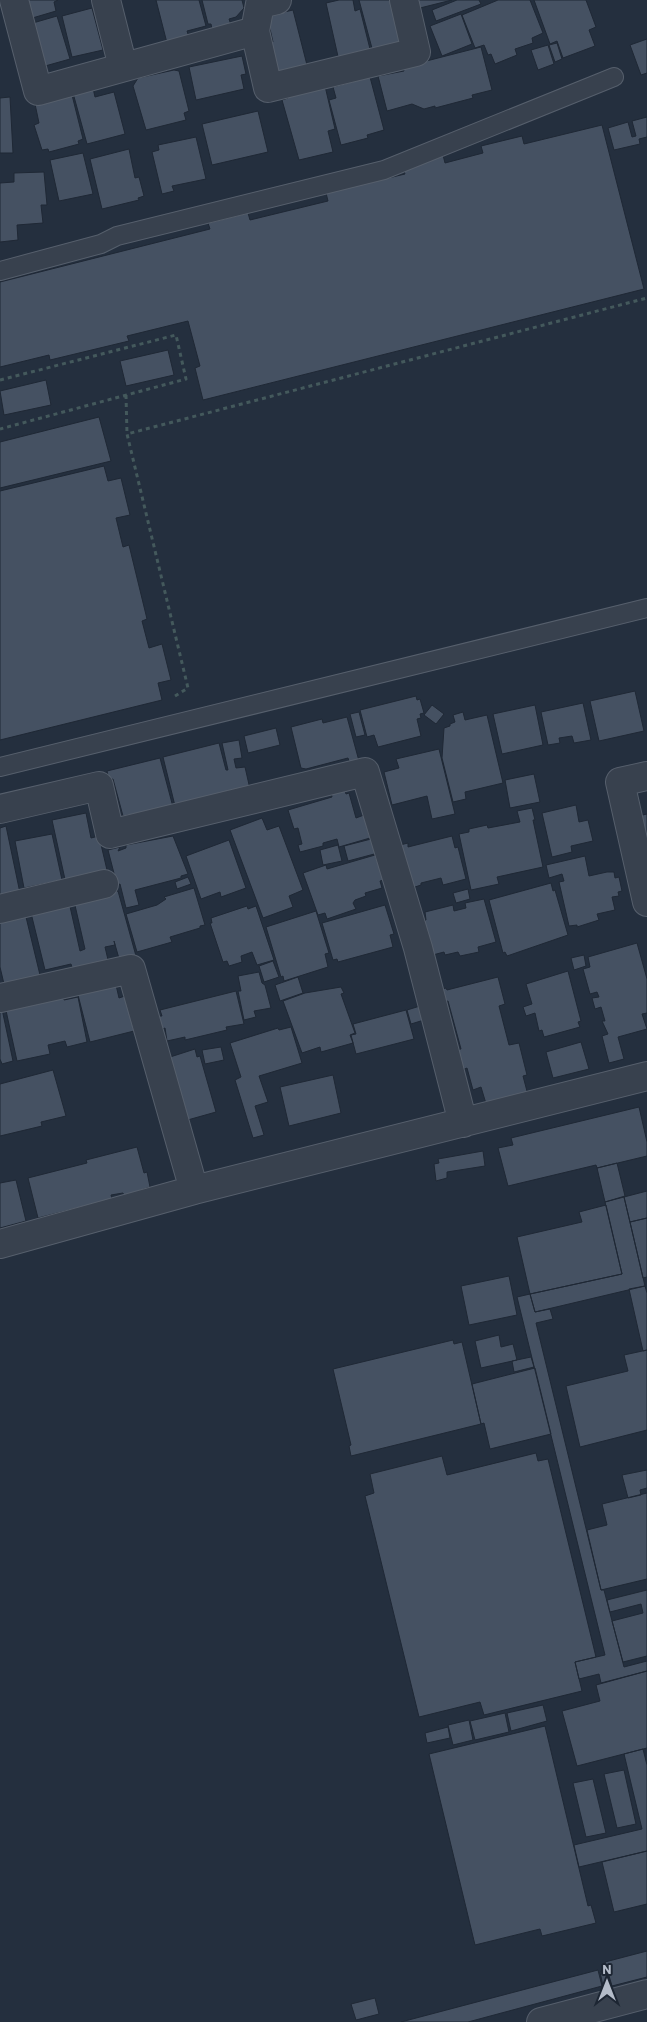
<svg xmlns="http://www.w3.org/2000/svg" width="647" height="2022" font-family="Barlow,sans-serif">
<rect width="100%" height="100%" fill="#242f3e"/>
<path fill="#455162" stroke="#1f2835" d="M23,0H58L54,2L56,11L29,19Z
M156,0H199L206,26L187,31L189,37L167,43Z
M202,0H242L244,8L236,17L229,19L231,25L212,29L211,24H208Z
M339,0H353L355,11L360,9L371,53L339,61L326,3Z
M359,0H393L404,44L373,52Z
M417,0H452L420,8Z
M457,0H479L481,4L436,21L432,10Z
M498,0H530L543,33L532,38L533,43L515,49L517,55L495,64L491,54L488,55L484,45L475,48L462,15Z
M534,0H586L596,27L589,30L595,46L563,58L557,41L550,44Z
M92,8L103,50L72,57L62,16Z
M293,10L307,65L277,73L270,43L273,42L267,16Z
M461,14L472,44L442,56L430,26Z
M57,16L70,59L38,68L26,25Z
M647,39V73L641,75L630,45Z
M557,43L562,59L555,62L549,45Z
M548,45L554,64L538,70L531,50Z
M481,47L492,90L472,95L473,98L435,108V106L424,109L412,104L387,111L378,76L404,71L403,67Z
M242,56L246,74L241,75L244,89L196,100L189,67Z
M174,70L179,71L189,111L184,113L186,120L146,130L133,86L138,78Z
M370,77L384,130L367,135L368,138L341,145L329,100L336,98L333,87Z
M325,86L335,129L328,131L333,152L299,160L282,100L288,98L287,96Z
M93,88L95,97L114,92L125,134L87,144L73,93Z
M72,95L83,139L78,141L79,144L49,152L48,149L42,150L34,125L39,123L35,104Z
M10,97L13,153H0V98Z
M258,111L268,152L212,165L202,124Z
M647,117V137L639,139L640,144L614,150L608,128L628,122L632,137L636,136L632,121Z
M602,125L644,289L203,400L195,368L200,366L188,321L127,336L129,341L50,360L49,355L0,367V282L210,229L208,223L248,213L250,220L328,201L326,193L405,174L402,165L443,155L445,163L483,153L481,146L522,136L524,144Z
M196,137L206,179L172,186L174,191L162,194L152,152L159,150L158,145Z
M129,149L135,178L139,177L144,196L138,198L139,200L102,209L90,159Z
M83,153L93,194L59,201L50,160Z
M44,172L47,205H41L43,223L17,225L18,240L0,242V183L14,182V173Z
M168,350L174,375L126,386L120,361Z
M46,380L51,405L4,415L0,391Z
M99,417L111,461L0,488V442Z
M104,466L108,481L121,478L130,515L116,518L123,547L129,545L147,619L142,621L149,648L162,644L171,680L158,683L162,700L0,740V491Z
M635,691L644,731L599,741L590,701Z
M416,696L417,700L420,699L424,713L420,714L421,718L417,719L421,736L378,747L374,735L367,737L360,710Z
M583,703L591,740L574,743L572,736L559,738L560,743L548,745L541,712Z
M432,705L444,714L436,724L424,715Z
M535,705L543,745L502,754L493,714Z
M359,712L365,735L356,737L350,714Z
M463,712L465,720L487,715L503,783L465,792L466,799L453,802L442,758L444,728L450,726V724L455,722L453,715Z
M347,717L359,761L350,764L348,758L306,769L301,768L291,727L322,719L323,723Z
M276,728L280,745L248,753L244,736Z
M239,740L242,758L234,759L236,768L245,767L250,789L176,810L163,757L219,743L226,770H228L222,743Z
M439,749L455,814L432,819L427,796L392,805L384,772L399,768L396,759Z
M160,758L173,807L123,816L113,779L109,780L107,771Z
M534,774L540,802L510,808L505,780Z
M344,788L346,794L349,793L356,818L364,815L370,838L339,847L337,839L323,843V846L300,852L298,845L302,844L298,828L294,829L288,810L332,797L331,792Z
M576,805L579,822L588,820L593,841L571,846L572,852L552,857L542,813Z
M532,808L535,820H533L543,867L497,877L499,884L471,890L459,834L469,832V829L487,825L488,828L520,822L517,811Z
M86,813L91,838L99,836L107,870L71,878L66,884L52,820Z
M647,814V851L638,816Z
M262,818L267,830L279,826L303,890L289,896L293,907L263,918L230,830Z
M6,826L20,893L0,898V828Z
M52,834L62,880L24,888L15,841Z
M173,836L188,874L181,876V878L135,890L139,905L126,908L120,884L117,885L108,850L120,847L118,851L126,848V845Z
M452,836L455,848L458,847L466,879L443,885L441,878L421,883V885L412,888L400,845L408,843V847Z
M375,838L378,853L348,861L344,846Z
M229,840L246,888L221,897L220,892L201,899L186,856Z
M338,845L342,861L323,865L320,850Z
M375,855L384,880L380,881L382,888L365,893L366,896L355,900L353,903L356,909L327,919L325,913L318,915L303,873L326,865L327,869Z
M585,856L589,876L607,872H614L615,878L619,877L622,891L618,892L619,896L612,897L615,910L597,914L599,920L577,927V925L569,926L559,882L564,881L562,874L549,878L546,865Z
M188,877L191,884L177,889L175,882Z
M551,883L553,891L555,890L568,935L507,956L505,952L503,953L489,900Z
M194,888L205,925L200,926V928L170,937L172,942L137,952L126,914L157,905L166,899L164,897Z
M468,889L470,899L456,903L453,893Z
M118,891L136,956L120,962L114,941L115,945L105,947L109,964L73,971L71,964L45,970L31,913L69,902L80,951L85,949L74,901Z
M484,899L496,942L478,947L479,952L460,956L458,952L445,955L444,952L429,956L421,922L426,920L425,912L453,905L454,911L466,908L465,903Z
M385,905L394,934L390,935L393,947L338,962L337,959L333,960L322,923Z
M247,906L248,909L256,906L274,960L257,965L252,952L241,956L242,962L229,966L227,961L223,962L210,923H212L211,918Z
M316,911L329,953L325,954L328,967L284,981L283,976L281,977L266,927Z
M26,917L40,975L4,984L0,967V923Z
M637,943L647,979V1013L642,1014L647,1029L618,1037L624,1059L609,1063L602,1036L608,1034L602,1021H605L601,1007L595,1009L592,998L599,997L597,992L590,994L583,969L590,967L588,957Z
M584,955L586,966L574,970L571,958Z
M273,961L279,977L264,982L259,966Z
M568,971L581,1021L578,1022L580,1027L544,1037L542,1030L539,1031L535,1013L526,1016L523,1007L532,1004L526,984Z
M259,972L262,983L265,985L271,1008L254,1011L256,1017L244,1020L238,991H241L238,976Z
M298,977L303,993L280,1001L275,985Z
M498,977L505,1004L499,1006L509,1045L519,1043L527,1075L523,1076L528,1095L487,1107L481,1087L473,1090L467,1068L460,1071L454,1050L461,1049L448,1001L441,1003L438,990L446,988L447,990Z
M116,985L119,998L125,996L134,1031L90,1042L78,995L80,994V991Z
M341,987L344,993L341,994L355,1033L350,1035L353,1043L321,1052L320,1047L302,1053L283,1001L305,993Z
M236,991L244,1024L226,1027L227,1030L185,1040V1037L167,1041L165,1028L162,1029L159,1016H162L160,1010Z
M63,994L64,1000L78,997L87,1042L67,1047L65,1041L48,1045L50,1054L17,1061L5,1006Z
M420,1006L424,1020L411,1024L407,1010Z
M0,1009H2L13,1061L2,1064L0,1059Z
M406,1010L414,1039L356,1054L351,1035L356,1034L353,1024Z
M291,1027L302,1063L259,1076L268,1102L255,1106L264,1135L253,1138L235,1080L241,1077L230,1043L278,1028L279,1030Z
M581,1042L589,1069L553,1078L546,1052Z
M221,1047L224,1060L205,1064L202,1050Z
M195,1049L197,1057L200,1056L216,1112L184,1121L167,1058Z
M53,1070L66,1116L41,1122L42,1126L0,1136V1084Z
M333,1075L341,1113L289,1126L280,1087Z
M639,1107L647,1142V1156L597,1168L596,1165L508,1186L498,1148L513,1145L511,1138Z
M137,1147L144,1173L147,1172L150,1187L124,1196L123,1193L111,1195L112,1199L38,1218L28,1178L87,1163L86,1160Z
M483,1151L485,1166L447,1172V1178L436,1181L434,1164L439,1163L438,1159Z
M617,1163L625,1196L605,1202L597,1168Z
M16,1180L26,1221L0,1228V1183Z
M647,1191V1218L630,1222L624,1197Z
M624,1197L645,1286L535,1312L530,1294L622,1274L605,1202Z
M606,1205L622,1274L530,1294L517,1237L582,1222L579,1212Z
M647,1218V1277L643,1278L630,1222Z
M509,1276L517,1315L469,1325L461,1286Z
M645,1286L647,1293V1350L643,1351L629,1289Z
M530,1294L535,1312L550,1309L553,1319L536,1323L601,1590H604L624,1667L647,1661V1671L601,1683L599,1674L579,1679L575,1662L605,1655L517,1297Z
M499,1335L501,1347L513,1344L517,1360L481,1368L475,1341Z
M453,1340L454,1344L462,1342L481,1424L351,1456L349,1446L351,1445L333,1369Z
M647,1350V1430L580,1447L566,1386L628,1371L624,1355Z
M531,1357L534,1367L514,1372L512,1361Z
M535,1368L551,1434L490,1449L484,1423L481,1424L472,1384Z
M536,1453L538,1461L548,1459L596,1657L575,1662L582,1691L484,1715L480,1702L419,1717L365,1496L374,1493L370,1474L442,1456L447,1475Z
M647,1470V1488L640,1490L641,1495L628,1498L622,1475Z
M647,1493V1579L601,1590L587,1530L607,1525L602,1504Z
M647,1590V1656L623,1662L612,1621L643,1613L641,1604L610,1612L607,1600Z
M647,1671V1748L577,1766L562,1711L600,1701L596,1685Z
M543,1705L547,1721L511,1731L507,1713Z
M505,1713L509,1732L475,1740L470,1721Z
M469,1720L473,1740L453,1745L448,1725Z
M545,1726L588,1906L591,1905L596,1923L542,1936L540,1929L475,1945L429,1754Z
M448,1727L450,1738L427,1743L425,1733Z
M643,1749L647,1765V1851L579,1867L574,1845L642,1829L624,1754Z
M624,1770L636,1824L617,1828L604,1774Z
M593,1779L606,1833L586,1837L573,1783Z
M647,1851V1904L614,1912L602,1862Z
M647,1951V1977L612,1986L605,1962Z
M598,1970L602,1986L468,2022H401Z
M606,1971L610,1984L603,1986L600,1972Z
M375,1998L379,2014L356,2020L351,2004Z"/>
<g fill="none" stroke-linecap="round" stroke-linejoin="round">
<g stroke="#565f6c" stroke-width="20">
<path id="lane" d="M0,271L101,244L117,236L384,170L614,77
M0,767L647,608"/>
</g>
<g stroke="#565f6c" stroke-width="30">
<path id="street" d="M14,0L38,91L255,31
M106,0L123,67
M277,0L260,4L255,31L268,88L416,52L404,0
M647,776L620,782L647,902
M0,809L99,786L110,834L365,772L418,948L463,1123
M0,909L104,884
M0,998L131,969L194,1190
M0,1244L194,1190L647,1076
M541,2022L647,1994"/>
</g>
<path stroke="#44595c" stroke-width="3" stroke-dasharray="4 4" stroke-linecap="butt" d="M0,380L176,335L186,379L0,429
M126,395L127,434
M175,696L188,688L127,434L647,298"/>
<use href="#lane" stroke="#38414e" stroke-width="18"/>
<use href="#street" stroke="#38414e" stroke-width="28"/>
</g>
<g transform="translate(607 1982)" stroke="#1d2633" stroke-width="4" paint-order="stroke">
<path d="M0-4L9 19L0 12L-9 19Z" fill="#b4bcc9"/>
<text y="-8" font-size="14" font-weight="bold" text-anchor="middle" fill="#b4bcc9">N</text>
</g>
</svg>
